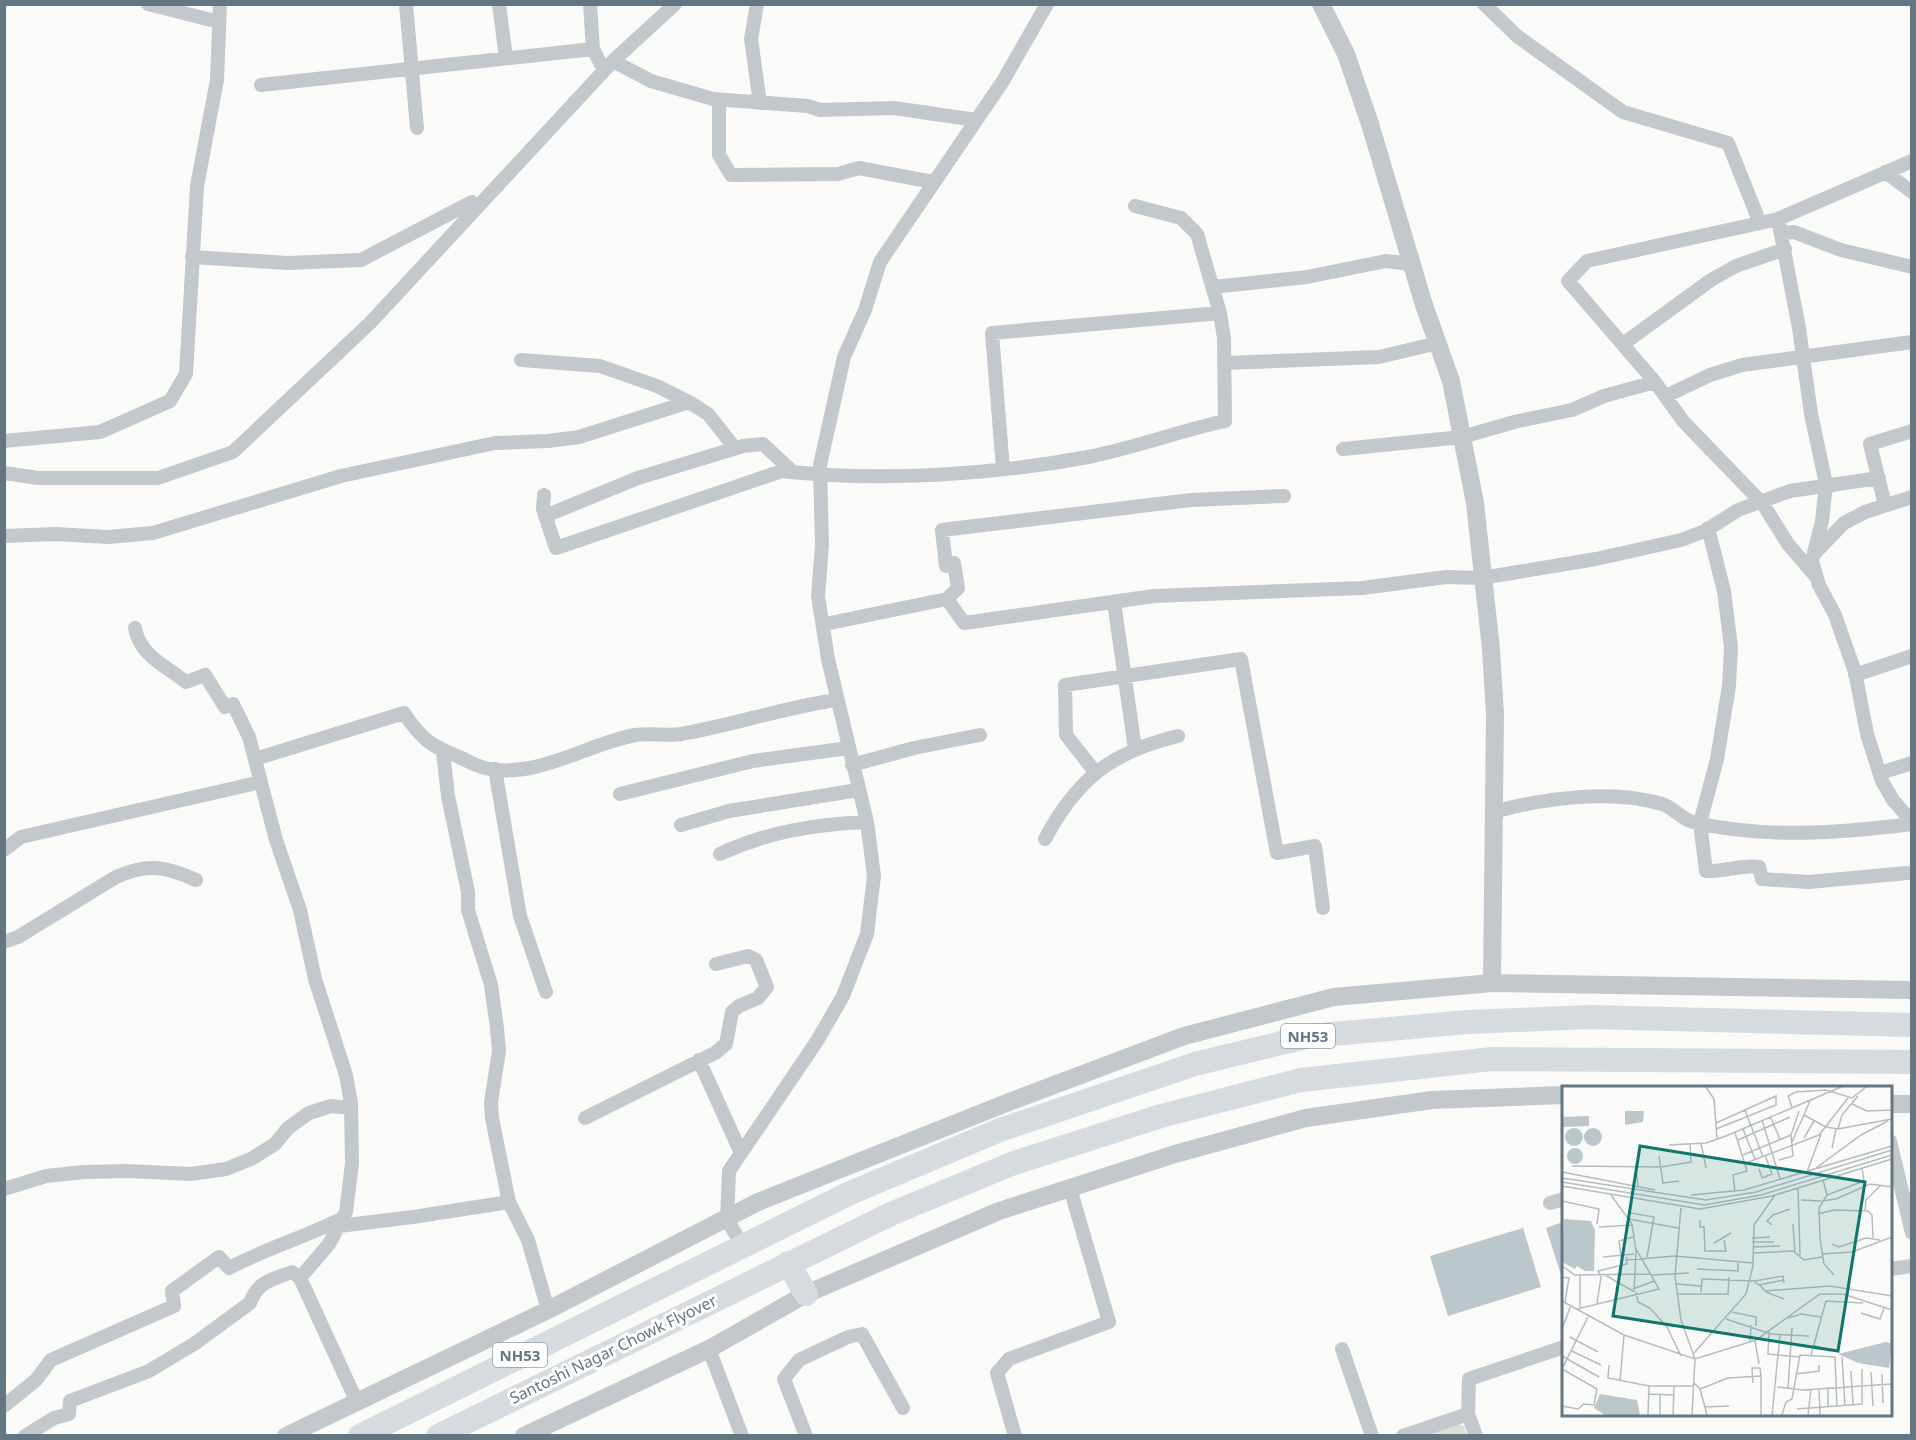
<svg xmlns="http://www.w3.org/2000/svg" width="1916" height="1440" font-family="'Noto Sans',sans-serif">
<rect width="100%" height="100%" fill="#fafaf8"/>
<path fill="#dadfd7" d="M1456,1424L1464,1426L1467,1435L1423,1436Z"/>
<path fill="#bbc7cb" d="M1563,1222L1564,1281H1563L1546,1228Z
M1523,1228L1541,1287L1448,1316L1430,1256Z"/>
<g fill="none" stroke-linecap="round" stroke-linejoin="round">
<path stroke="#c3c8cc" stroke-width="14" d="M148,4L219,22
M406,4L417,128
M499,4L506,58
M590,4L593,49L604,70
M757,4L751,39L760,103
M1484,4L1517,36L1623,112L1728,143L1760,223
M613,61L651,81L713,99L808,106L820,110L894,108L976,120
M261,85L593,49
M719,100V155L731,175L838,174L859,168L933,182
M1885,172L1912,192
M1778,219L1799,328L1811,414L1826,484L1822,521L1812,561L1819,585L1835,615L1855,672L1867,734L1882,781L1893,800L1912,822
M1781,233L1794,232L1841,250L1912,267
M192,257L288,263L361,260L472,202
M1213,287L1307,277L1386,261L1412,264
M1623,344L1711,280L1736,266L1785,249
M521,360L600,366L657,386L689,402
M1224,363L1379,357L1438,343
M1666,396L1710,375L1742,365L1912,342
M4,441L100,432L170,401L186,374L197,186L217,80L220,4
M1343,449L1462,437L1518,421L1572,410L1604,396L1655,382
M1003,469L992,333L1220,313L1197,234L1181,218L1135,206
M4,473L38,478H158L233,452L370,323L613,61L675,4
M544,495L543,509L556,548L782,471C878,482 992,475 1088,457C1134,448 1179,431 1225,421L1224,338L1220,313
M1885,505L1870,444L1912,431
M545,516L638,478L743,446L763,444L793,472
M1708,528L1724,591L1731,647L1729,686L1717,759L1700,823L1706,871C1725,872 1742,864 1759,867L1762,879L1809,882L1907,873
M4,536L55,534L108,537L153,533L341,476L495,443L548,441L579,437L689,402L708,414L735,448
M1815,553L1844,523L1865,512L1912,497
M1817,578L1788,544L1763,504L1683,421L1655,382L1568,281L1587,261L1778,219L1912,161
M947,599L958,588L954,563L946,566L942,530L1191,500L1284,496
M1114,602L1135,749
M825,624L947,599L964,623L1154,596L1362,588L1446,577L1482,578L1596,559L1681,540L1705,531L1738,510L1790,491L1879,478
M135,628C140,656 165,665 186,682L205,675L225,707L233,704L249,737L276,840L300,910L315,979L346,1075L351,1103L352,1163L346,1212L329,1244L300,1278L357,1402
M1855,675L1912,656
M443,752L448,796L468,892V910L491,985L497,1028L499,1051L491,1102L492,1118L509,1202L528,1240L548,1310
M255,759L404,713C421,739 431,746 459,757C468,761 476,766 485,768C535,780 587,744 635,735C651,733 666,736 681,734C734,725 785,707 837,700
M852,765L914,748L980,735
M495,769L520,916L546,992
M1096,773L1066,735L1065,685L1241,659L1277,853L1315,846L1323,908
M1880,773L1912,763
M620,794L753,761L848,748
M1494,812C1543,798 1612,789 1662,804C1673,807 1681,819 1693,822C1763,839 1841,833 1912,824
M681,825L729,811L858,790
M1045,839C1077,779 1111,752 1178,736
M4,850L21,837L261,782
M720,854C767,832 815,824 867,822
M4,942L18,937L116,877C147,863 165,866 196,880
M699,1060L741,1153
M585,1118L715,1053L726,1044L732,1012L739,1006L758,998L767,987L756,960L748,956L716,964
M1890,1141L1912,1233
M4,1189L46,1176L84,1172L127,1171L191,1174L226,1169L251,1159L275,1144L288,1128L309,1113L331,1106L351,1108
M1550,1203L1564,1199
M339,1226L413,1217L509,1202
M743,1246L727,1220L729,1171L817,1041L843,996L867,934L874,876L867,822L828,659L818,596L822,545L820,465L844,357L865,310L880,262L1003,81L1047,4
M1890,1269L1912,1266
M709,1349L742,1436
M1342,1349L1372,1436
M4,1406L36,1380L51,1360L174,1306L172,1291L219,1257L229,1268C267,1248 306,1237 343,1218
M25,1436L54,1418L69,1414L70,1401L149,1371L194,1344L250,1303C258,1281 271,1280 292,1272L300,1278
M806,1436L784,1379L799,1360L848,1337L862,1334L903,1408
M1015,1436L997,1373L1009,1359L1109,1322L1070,1188
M1403,1436L1468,1414
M1476,1436L1468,1414L1469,1379L1564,1347"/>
<path stroke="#c3c8cc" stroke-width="18" d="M1321,4L1346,54L1370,124L1424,305L1451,381L1475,503L1491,649L1495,713L1492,983
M1890,1104H1912
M286,1436L548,1310L758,1202L1009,1102L1184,1036L1334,997L1492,983L1912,990
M524,1436L709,1349L806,1294L999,1211L1175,1154L1306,1118L1432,1100L1564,1095"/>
<path stroke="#d6dbdf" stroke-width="24" d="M788,1263L806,1294
M360,1436L850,1193L1000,1130L1195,1064L1310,1036L1468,1022L1590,1017L1912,1025
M438,1436L893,1213L1014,1163L1161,1116L1301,1080L1492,1059L1912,1062"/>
</g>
<g text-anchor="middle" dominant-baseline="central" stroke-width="6" stroke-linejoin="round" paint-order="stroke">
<g fill="#fff" stroke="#939fa8" stroke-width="1.5">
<rect x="1281" y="1024" width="54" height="24" rx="4.5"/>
<rect x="493" y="1343" width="54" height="24" rx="4.5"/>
</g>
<g font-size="15" font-weight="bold" fill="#657683">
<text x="1308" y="1036">NH53</text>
<text x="520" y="1355">NH53</text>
</g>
<g font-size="16" fill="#657683" stroke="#fff">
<text transform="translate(613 1349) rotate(-26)">Santoshi Nagar Chowk Flyover</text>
</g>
</g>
<g transform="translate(1562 1086)">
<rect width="330" height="330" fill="#fafaf8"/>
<path d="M63,25H82L81,36L63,39ZM27,30V40L0,41V31ZM3 51a9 9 0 1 1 18 0a9 9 0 1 1-18 0ZM22 51a9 9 0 1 1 18 0a9 9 0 1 1-18 0ZM5 70a8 8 0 1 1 16 0a8 8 0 1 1-16 0ZM2,133L29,135L33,144L32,185H23L15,180L13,183L0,176ZM324,256L330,258L327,282L296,277L276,268ZM38,308L75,314L78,329H43L32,322Z" fill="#bbc7cb"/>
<path fill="none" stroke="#b5bdc2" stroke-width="1.5" d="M144,1L152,13L155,53M290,18L305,25L330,24M230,21L226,10L234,6L264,4L290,12L304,1M183,24L201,71M242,29L264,41L276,43L330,33M208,30L218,53M200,34L218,93M154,37L214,10V19L154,43M181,43L193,73M276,43L280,29L296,10M242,52L252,35M176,54L228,31M230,56L248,15M139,57L144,82M107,59L144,57L164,50L279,1M270,62L274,43M181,69L229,49M97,70L101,97L117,95M217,74L231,70L229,49L237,25M184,77L257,49L286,12M10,80L99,81L129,76L128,58M74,81L76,100M254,82L299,49L326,35M197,83L200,92L210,88L203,69M0,86L93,104M245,86L259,48M0,92L144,114L194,106L330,64M261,94L265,109L257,122L258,153L262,178L272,189M0,96L142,119L199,109L330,69M0,100L138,123L210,110L330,73M236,101L238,169M173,106L171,89L185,85L173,47M49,109L70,138L74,165L72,206M129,109L182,104L330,60M265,109L302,95L300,82M239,114L259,115M0,115L37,123L35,138M260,115L274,113L308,98L330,101M119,122L113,190L119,234L133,273L130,329M303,125L304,114L318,100M69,127L92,131L85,171M256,128L272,124L306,125L310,129L311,152M67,133L116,142M138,134V141H142L143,165H164L162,154M231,138L233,166M210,139L205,135L211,129L228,123M37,141L70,139M190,152L208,151M190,156H212M152,157L169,147M270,158L277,161L304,152L318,154M191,161L218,160M191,167L231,165L242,174L260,171M260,168L290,166L330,151M41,171L72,168M59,171L57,155L71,151M65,174L113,170L191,177M0,180L13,189L88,188M135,183L176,185V177M43,189L71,205M90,189L127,187M0,191L7,192L3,216M193,196L197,199L222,194M114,198L139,200M198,199L203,205L268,200L330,210M71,203L92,195M74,206L76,216L88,222L105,241L119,270M139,206L140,193L193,195L221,190L222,197M204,206L222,213M116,208H166L167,191M0,215L62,249L133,273L194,254L258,208H281L330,224M35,217L39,191L36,185L65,178L64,171M18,221V190M15,223L97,203L74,163M170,226L194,231V240M299,227L318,233L322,222M226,232L239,228L259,231M164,233L206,247M0,243L9,219M207,246L206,268L237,271M208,248L247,250M8,251L36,266M193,255L197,278M188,257L189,239M251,259L268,265M10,265L39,279M132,267L184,208L191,180L192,139L213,109M249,269L264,215L301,217M0,270L37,291M280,271L283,320M47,279L46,292L87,300H131M289,285L291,319M309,286L311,320M234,288L257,285V279M320,288L321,317M58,295L62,249M132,297L138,303L145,329M191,297L190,282H198L199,290M215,301L241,304L330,298M226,302L230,242M257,302L258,329M266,302V321M138,303L166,292L199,290V329M86,308L112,309M98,308V329M0,320L16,323L22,318L32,319L35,303L0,283L26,231M143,321L167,320M235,323L300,318V283M86,329L87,300M111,329L112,301M210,329L218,249M220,329L224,316L230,313L238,269L273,271L275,321M246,329L249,303"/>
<path fill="#0f766e" fill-opacity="0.15" stroke="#0f766e" stroke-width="3" d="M78,60L303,96L276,265L51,230Z"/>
<rect width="330" height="330" fill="none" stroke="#657683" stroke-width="3"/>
</g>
<rect width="1916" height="1440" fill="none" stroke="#657683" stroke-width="12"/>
</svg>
